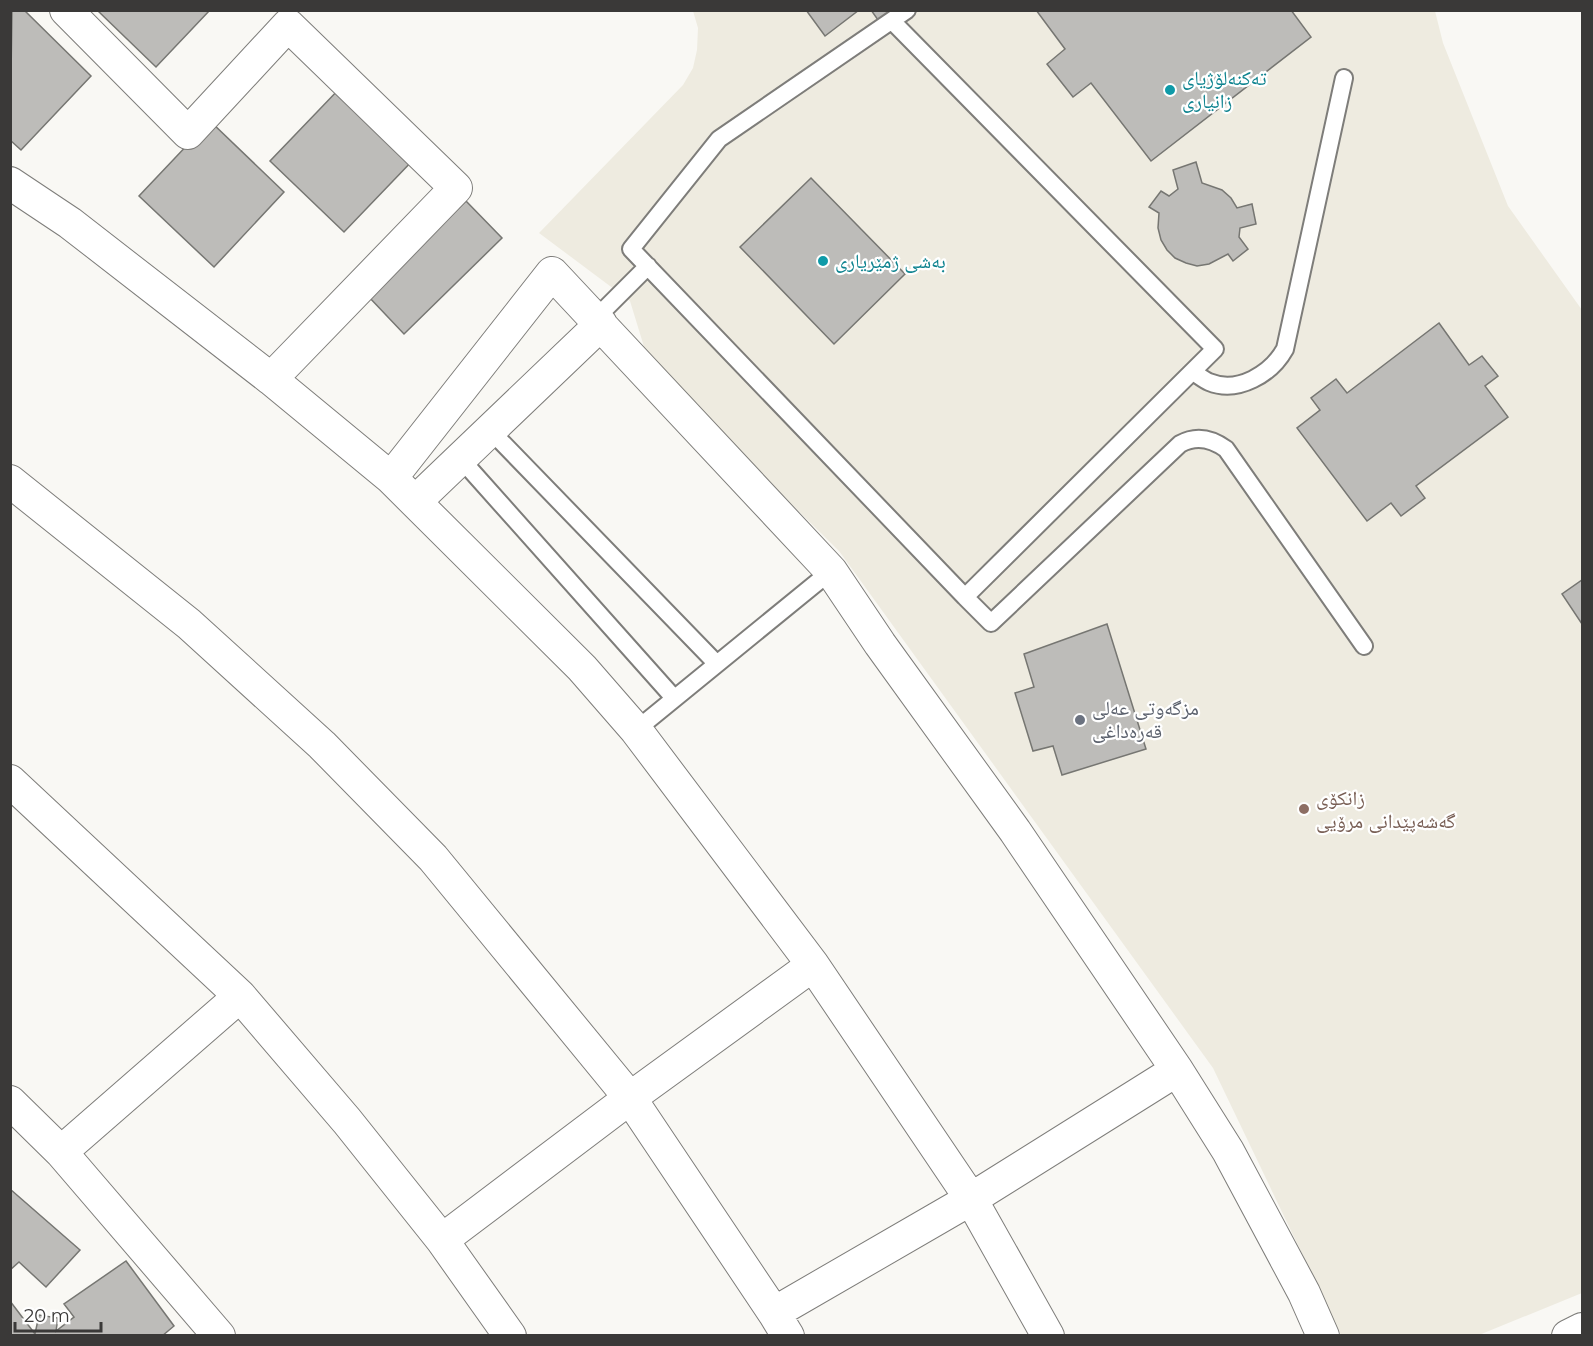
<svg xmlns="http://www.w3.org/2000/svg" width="1593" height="1346" font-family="Montserrat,'Noto Naskh Arabic',sans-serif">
<rect width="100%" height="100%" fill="#f9f8f4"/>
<path fill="#eeebe0" d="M693,11H1435L1443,43L1508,206L1582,310V1293L1479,1335H1341L1213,1068L839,551L649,363L630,301L539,233L683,85L693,68L697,50L698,28Z"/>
<path fill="#bdbcb9" stroke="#767672" stroke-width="1.5" d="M12,10H24L91,76L21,150L10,140Z
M97,10H210L156,67Z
M806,10H859L825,36Z
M871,10H891L878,20Z
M1036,10H1291L1311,37L1151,161L1091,83L1073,97L1047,64L1065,49Z
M341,87L415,158L344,232L270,161Z
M210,121L284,192L214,267L139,196Z
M1196,162L1202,183L1222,190L1231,198L1237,208L1252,204L1256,224L1240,228L1239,237L1248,249L1233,261L1228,254L1209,264L1197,266L1186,263L1175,258L1167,250L1161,240L1158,228L1159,213L1149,207L1161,191L1169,196L1178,189L1173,170Z
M811,178L905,274L834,344L740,247Z
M466,201L502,238L404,334L368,296Z
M1439,323L1469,365L1482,356L1498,376L1485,386L1508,417L1416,486L1425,498L1401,516L1391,503L1367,521L1297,428L1320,410L1311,398L1336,379L1347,393Z
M1582,580V624L1562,594Z
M1107,624L1146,749L1062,775L1053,746L1033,751L1015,693L1034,687L1024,654Z
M10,1189L80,1250L46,1287L19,1262L10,1270Z
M126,1261L174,1326L162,1336H10V1301L35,1334L39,1315L58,1318L56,1331L74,1317L64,1304Z"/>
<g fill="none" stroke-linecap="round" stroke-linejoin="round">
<g stroke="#7e7d7a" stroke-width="20">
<path id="service" d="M893,22L1215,349L965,597L631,249L719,139L907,10
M596,318L648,266
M1193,372C1198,375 1204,380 1209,382C1238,394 1271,374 1285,349L1344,78
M490,430L716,663
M460,458L674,698
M965,597L991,623L1180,444C1196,435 1211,438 1226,449L1364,646
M636,730L831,571"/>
</g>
<g stroke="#7e7d7a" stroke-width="34">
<path id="minor" d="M66,10L188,133L288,25L456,188L271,379
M10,183L70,223L271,379L391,478L582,668L636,730L813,965L971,1199L1048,1336
M391,478L552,273L831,571L880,644L1015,831L1177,1070L1228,1151L1304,1293L1323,1336
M10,481L189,624L322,745L433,858L630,1098L774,1313L788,1336
M416,501L601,324
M10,781L240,996L347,1121L442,1240L510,1336
M10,1102L61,1152L219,1336
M61,1152L240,996
M442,1240L630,1098L813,965
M774,1313L971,1199L1177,1070
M1568,1336L1582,1329"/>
</g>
<use href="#service" stroke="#fff" stroke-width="16"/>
<use href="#minor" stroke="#fff" stroke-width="32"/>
</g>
<g fill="#0f9aa8" stroke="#fff" stroke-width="2">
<circle cx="1170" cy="90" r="6"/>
<circle cx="823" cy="261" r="6"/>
</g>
<circle fill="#6b7280" stroke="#fff" stroke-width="2" cx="1080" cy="720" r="6"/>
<circle fill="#8d6e63" stroke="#fff" stroke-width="2" cx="1304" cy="809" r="6"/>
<g text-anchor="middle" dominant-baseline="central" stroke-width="4.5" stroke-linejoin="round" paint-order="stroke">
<g font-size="20" fill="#0d838f" stroke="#fff" text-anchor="start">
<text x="1182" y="78">ته‌کنه‌لۆژیای<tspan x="1182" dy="23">زانیاری</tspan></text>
<text x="835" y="261">بەشی ژمێریاری</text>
</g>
<g font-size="20" fill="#5b616d" stroke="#fff" text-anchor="start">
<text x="1092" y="708">مزگەوتی عەلی<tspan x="1092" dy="23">قەرەداغی</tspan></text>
</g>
<g font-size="20" fill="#785e54" stroke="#fff" text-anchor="start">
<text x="1316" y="798">زانکۆی<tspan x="1316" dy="23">گه‌شه‌پێدانی مرۆیی</tspan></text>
</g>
</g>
<rect width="1593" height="1346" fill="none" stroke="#3a3938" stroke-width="24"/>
<path d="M15 1322v9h86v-9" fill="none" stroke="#3a3938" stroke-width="3"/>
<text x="24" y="1322" font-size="18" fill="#3a3938" stroke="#ffffff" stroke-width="4.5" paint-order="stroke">20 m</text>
</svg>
